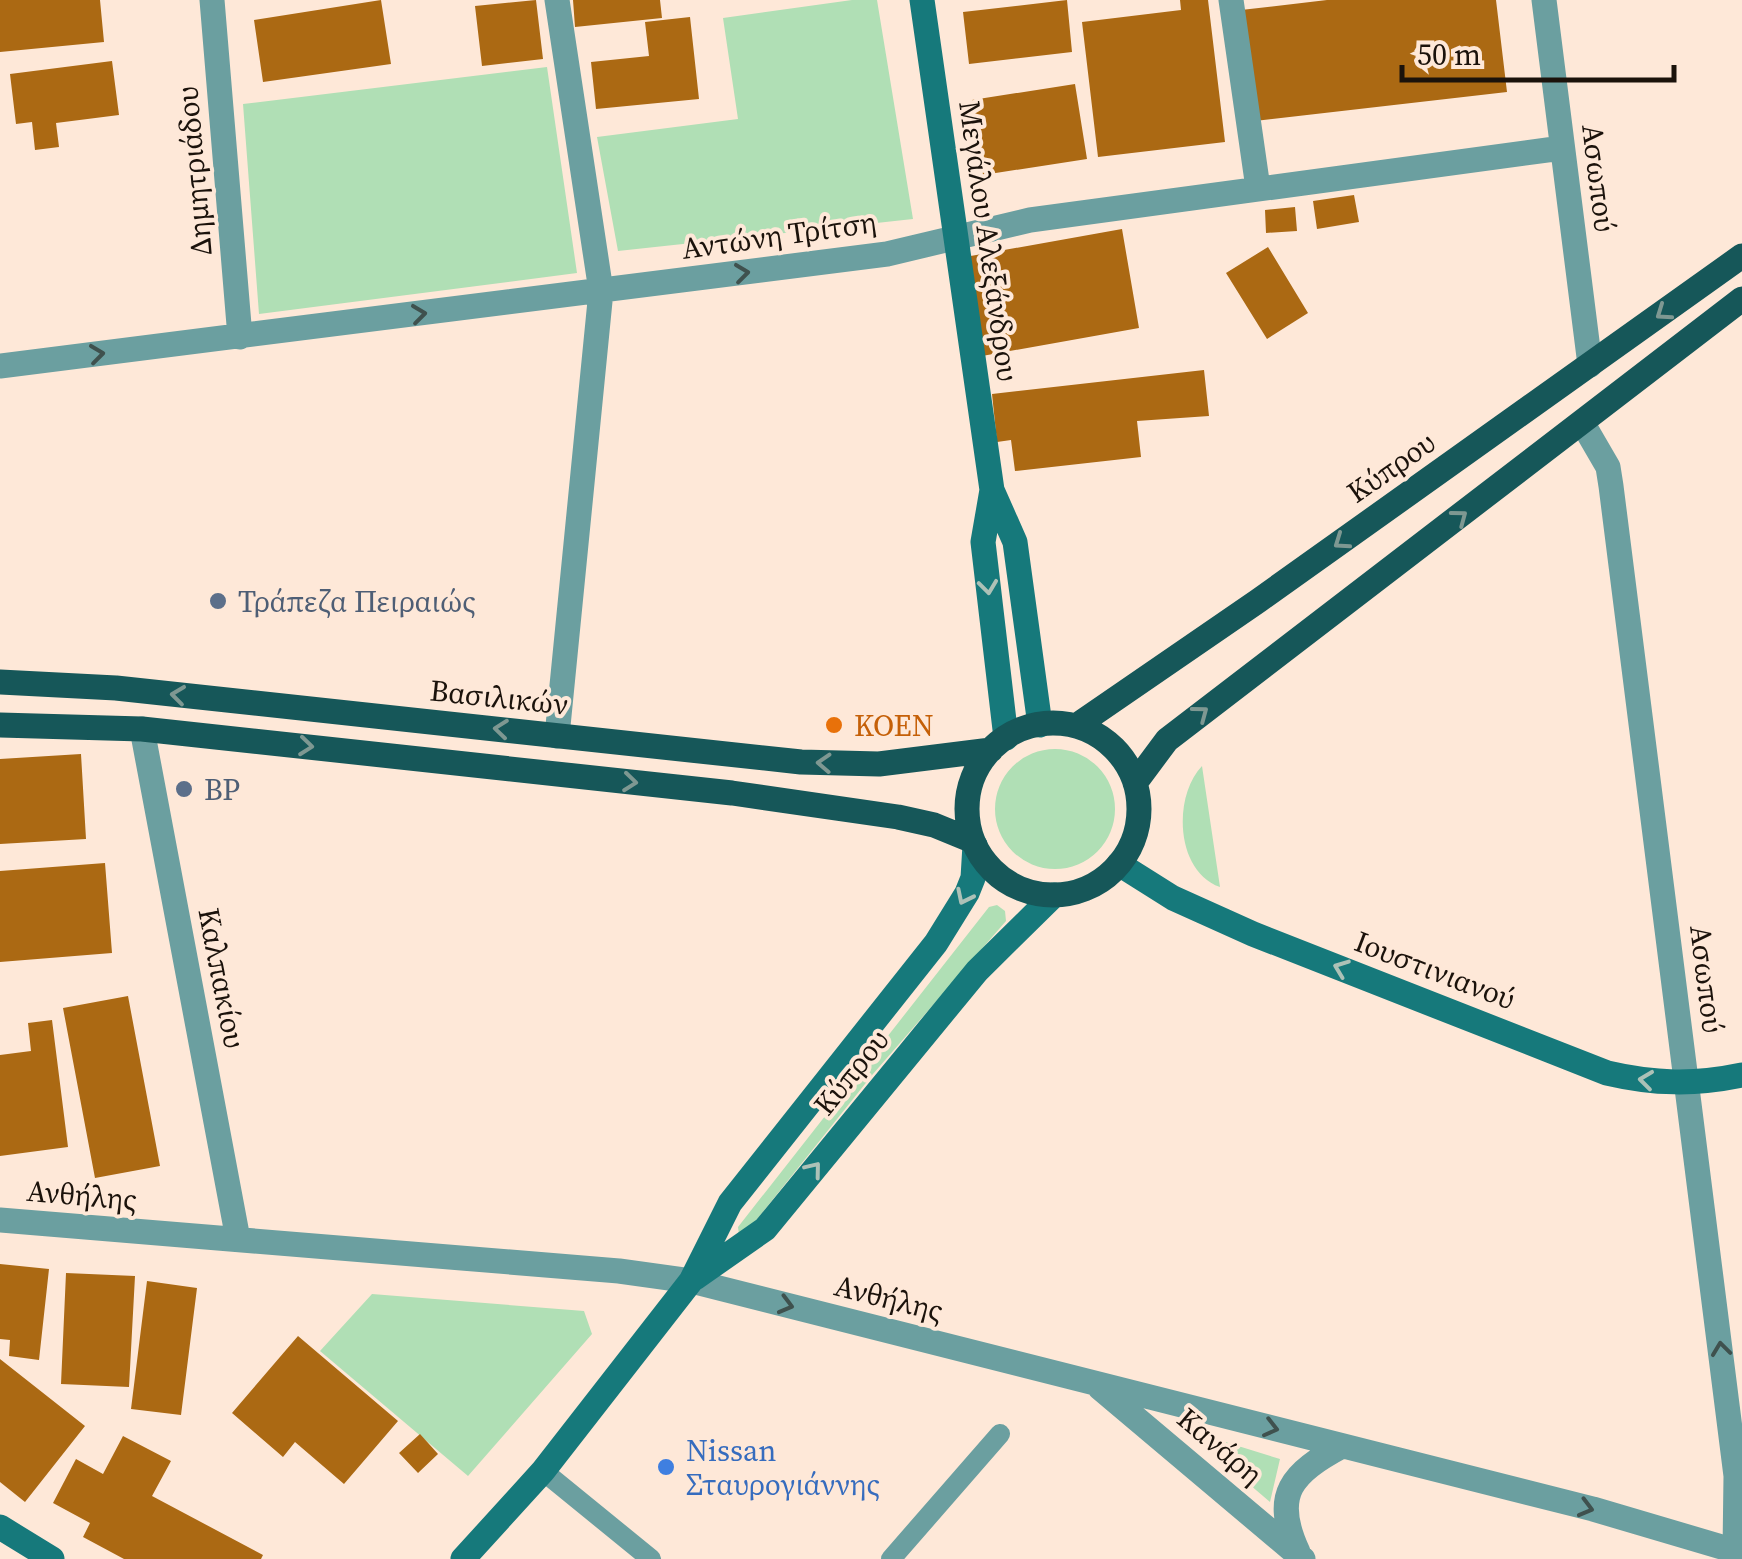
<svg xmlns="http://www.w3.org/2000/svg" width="1742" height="1559" font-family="'Source Serif 4',serif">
<rect width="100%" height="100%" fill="#fee8d8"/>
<path fill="#b0dfb5" d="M852,0H877L913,219L618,251L597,137L738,119L723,18Z
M547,67L577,273L259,314L243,104Z
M995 809a60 60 0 1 1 120 0a60 60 0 1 1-120 0Z
M1202,766L1220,887C1175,871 1173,796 1202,766Z
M997,905L1005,911L1006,921L873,1074L746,1233L739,1235L738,1227L989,907Z
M372,1294L584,1311L592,1334L468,1476L320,1351Z
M1206,1436L1280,1459L1270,1502L1201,1443Z"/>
<path fill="#ab6913" d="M0,0H100L104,42L0,52Z
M381,0L391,64L263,82L254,20Z
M536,0L543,59L482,66L475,6Z
M573,0H660L662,18L575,27Z
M1067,0L1072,52L969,64L963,12Z
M1180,0H1208L1225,142L1098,157L1082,22L1181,10Z
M1327,0H1496L1507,92L1255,121L1241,10Z
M690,17L699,99L596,109L591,62L649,56L645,22Z
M112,61L119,115L56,123L59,147L35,150L32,122L16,124L10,74Z
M1075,84L1087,159L983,175L972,100Z
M1354,195L1359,222L1317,229L1313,201Z
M1295,207L1297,231L1266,233L1265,210Z
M1122,229L1139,328L982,356L965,257Z
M1268,247L1308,313L1267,339L1226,273Z
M1204,370L1209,416L1137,421L1141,457L1015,471L1011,440L997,442L992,394Z
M81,754L86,839L0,844V759Z
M105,863L112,953L0,962V871Z
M128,996L160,1166L95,1178L63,1008Z
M52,1020L68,1147L0,1156V1055L31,1051L28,1023Z
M0,1264L49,1269L39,1360L9,1356L10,1340L0,1339Z
M66,1273L135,1276L129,1387L61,1384Z
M147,1281L197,1288L181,1415L131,1409Z
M298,1336L398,1421L344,1484L295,1442L283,1457L232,1413Z
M0,1359L85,1426L25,1502L0,1482Z
M420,1434L438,1454L418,1473L399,1453Z
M123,1436L171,1461L152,1496L263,1555L261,1559H124L83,1537L90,1523L53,1503L76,1459L103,1474Z"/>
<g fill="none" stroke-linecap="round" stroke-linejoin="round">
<path stroke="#6b9fa0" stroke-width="20" d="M543,1471L651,1559
M891,1559L1000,1434"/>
<path stroke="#6b9fa0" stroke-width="25" d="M212,0L240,337
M1231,0L1258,188
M1544,0L1590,365
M0,366L887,254L1030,220L1562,148
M1583,424L1608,467L1611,486L1736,1476L1735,1551
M142,729L238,1239
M557,736L601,291L557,0
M0,1220L619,1271L691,1281L1593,1509L1742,1553
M1100,1388L1303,1559
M1298,1552C1271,1494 1292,1473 1342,1446"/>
<path stroke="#16797b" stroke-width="25" d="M922,0L992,490L1015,542L1040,725
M992,490L983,542L1006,738
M1119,864L1173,898L1253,934L1607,1073C1654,1084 1695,1085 1742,1075
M695,1278L765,1229L977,971L1054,895
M0,1527L52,1559
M463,1559L543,1471L691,1281L730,1203L936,943L967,893L973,878L975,845"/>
<path stroke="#165759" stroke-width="25" d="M0,682L116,688L801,762L879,764L991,750
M967 809a86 86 0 1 1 172 0a86 86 0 1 1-172 0Z
M0,725L142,729L732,793L898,817L934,825L973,841
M1076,726L1258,601L1742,256
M1135,783L1167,740L1742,299"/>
</g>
<defs><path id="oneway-chevron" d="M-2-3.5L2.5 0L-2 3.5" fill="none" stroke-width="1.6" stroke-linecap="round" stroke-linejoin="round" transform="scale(2.5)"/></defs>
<g stroke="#3f514e">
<use href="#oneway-chevron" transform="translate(742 273) rotate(-7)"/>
<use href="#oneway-chevron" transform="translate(419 314) rotate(-7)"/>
<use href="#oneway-chevron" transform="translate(97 354) rotate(-7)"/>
<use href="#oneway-chevron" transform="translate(786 1305) rotate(15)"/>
<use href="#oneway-chevron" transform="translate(1721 1349) rotate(-97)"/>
<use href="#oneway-chevron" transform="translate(1271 1428) rotate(14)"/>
<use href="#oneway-chevron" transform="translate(1586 1508) rotate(15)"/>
</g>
<g stroke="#7e9892">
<use href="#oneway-chevron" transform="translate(1663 313) rotate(145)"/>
<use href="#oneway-chevron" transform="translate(1460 517) rotate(-37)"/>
<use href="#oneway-chevron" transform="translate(1341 542) rotate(145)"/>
<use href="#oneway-chevron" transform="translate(178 695) rotate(-173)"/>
<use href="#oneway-chevron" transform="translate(1201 713) rotate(-37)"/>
<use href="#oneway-chevron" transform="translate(501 729) rotate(-174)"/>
<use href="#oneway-chevron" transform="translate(306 746) rotate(6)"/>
<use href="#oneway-chevron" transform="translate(824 763) rotate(-177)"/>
<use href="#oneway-chevron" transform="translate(630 782) rotate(6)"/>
</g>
<g stroke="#adc1b7">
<use href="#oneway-chevron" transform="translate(988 587) rotate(83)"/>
<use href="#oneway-chevron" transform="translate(964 897) rotate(116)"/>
<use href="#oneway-chevron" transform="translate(1341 968) rotate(-159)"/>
<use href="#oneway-chevron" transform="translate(1646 1080) rotate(-173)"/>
<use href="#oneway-chevron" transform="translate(814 1169) rotate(-51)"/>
</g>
<g fill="#5c6f8a" stroke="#fee8d8" stroke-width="4">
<circle cx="218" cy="601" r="10"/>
<circle cx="184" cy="789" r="10"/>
</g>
<circle fill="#e8710a" stroke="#fee8d8" stroke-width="4" cx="834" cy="725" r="10"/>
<circle fill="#3f7fe0" stroke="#fee8d8" stroke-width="4" cx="666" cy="1467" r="10"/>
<g text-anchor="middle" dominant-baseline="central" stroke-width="8" stroke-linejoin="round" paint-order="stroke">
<g font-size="30" fill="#1b120b" stroke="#fee8d8">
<text transform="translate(194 171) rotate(-95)">Δημητριάδου</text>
<text transform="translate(1599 178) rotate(83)">Ασωπού</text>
<text transform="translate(779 235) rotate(-8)">Αντώνη Τρίτση</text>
<text transform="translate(989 241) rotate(82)">Μεγάλου Αλεξάνδρου</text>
<text transform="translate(1391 467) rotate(-35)">Κύπρου</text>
<text transform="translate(499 697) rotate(6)">Βασιλικών</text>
<text transform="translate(1435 970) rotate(21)">Ιουστινιανού</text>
<text transform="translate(222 978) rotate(79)">Καλπακίου</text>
<text transform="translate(1707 979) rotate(83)">Ασωπού</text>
<text transform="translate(851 1072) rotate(-51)">Κύπρου</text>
<text transform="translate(82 1195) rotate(5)">Ανθήλης</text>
<text transform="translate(889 1298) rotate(14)">Ανθήλης</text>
<text transform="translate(1220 1446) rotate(40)">Κανάρη</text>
</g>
<g font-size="30" fill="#4e5e75" stroke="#fee8d8" text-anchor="start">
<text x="238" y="601">Τράπεζα Πειραιώς</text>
<text x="204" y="789">BP</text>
</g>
<g font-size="30" fill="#c56008" stroke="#fee8d8" text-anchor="start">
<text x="854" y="725">KOEN</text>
</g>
<g font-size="30" fill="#366cbe" stroke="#fee8d8" text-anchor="start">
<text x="686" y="1450">Nissan<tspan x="686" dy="34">Σταυρογιάννης</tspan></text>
</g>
</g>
<path d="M1402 65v15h272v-15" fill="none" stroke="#1b120b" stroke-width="5"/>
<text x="1417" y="65" font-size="30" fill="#1b120b" stroke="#fee8d8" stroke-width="8" paint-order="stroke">50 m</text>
</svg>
